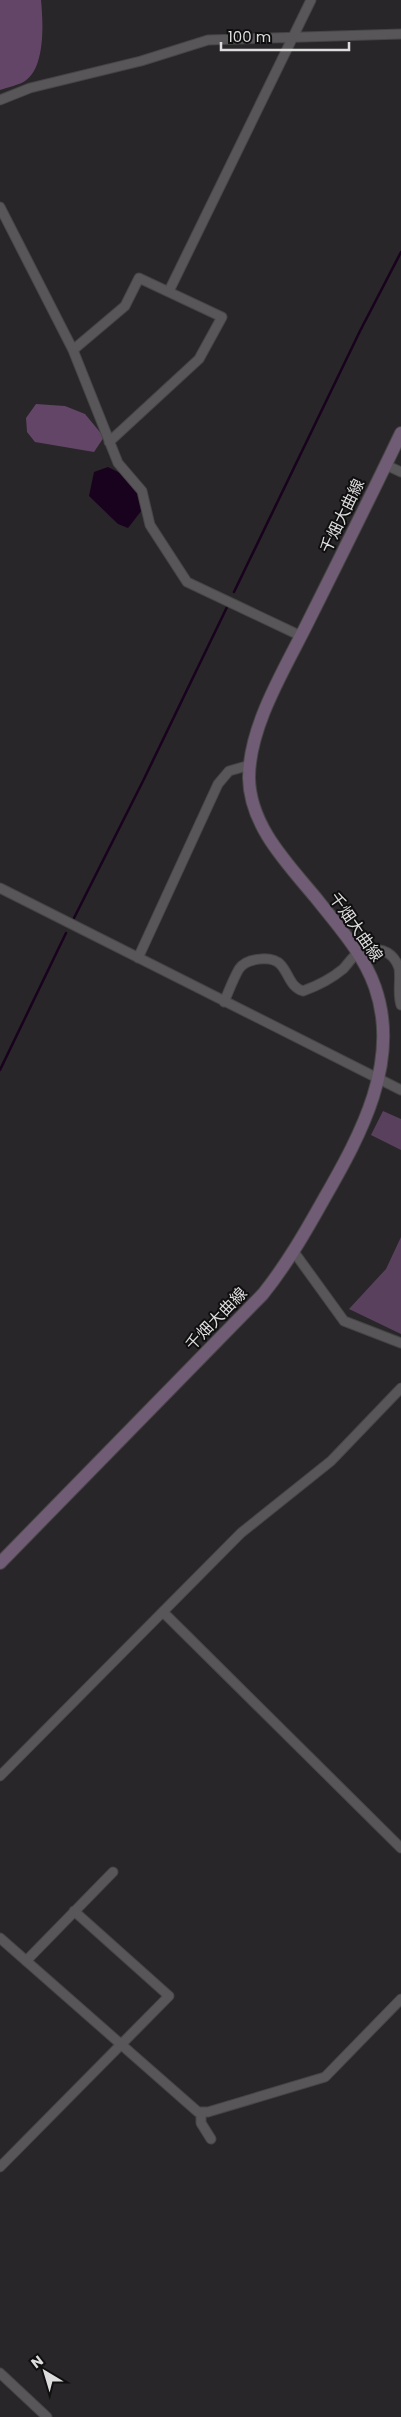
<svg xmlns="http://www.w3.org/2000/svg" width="401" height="2417" font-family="Poppins,'Noto Sans JP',sans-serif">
<rect width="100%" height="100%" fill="#282628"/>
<path fill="#59415e" d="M383,1111L401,1119V1150L371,1135Z
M401,1237V1334L349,1309L386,1269Z"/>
<path fill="#634568" d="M0,0H41C43,21 46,67 25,81C19,85 8,87 0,90Z
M36,404L65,406L85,414L104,437L94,452L35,442L27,432L26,418Z"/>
<path fill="#19021e" d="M108,467L124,475L143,500L142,510L128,528L118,524L89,496L94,472Z"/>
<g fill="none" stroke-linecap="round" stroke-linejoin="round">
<path stroke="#19021e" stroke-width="2.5" d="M234,592L360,331L401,252
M73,920L143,781L228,605
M0,1070L66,933"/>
<g stroke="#464546" stroke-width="11">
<path id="minor" d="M0,100L30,88L141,61L208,40L401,34
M0,207L73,350L118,463L142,491L150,525L187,582L301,636
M169,291L311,0
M73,350L125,306L139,278L222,317L199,359L109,442
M386,465L401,472
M0,888L401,1090
M138,958L218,784L229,771L250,765
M224,1002C229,991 233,979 239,969C246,958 272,955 281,965C289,974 290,987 303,991C317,986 331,979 343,969C348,964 353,955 359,953C376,945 393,950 399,968C401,980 397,993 401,1005
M294,1252L344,1321L401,1343
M163,1612L401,1848
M0,1776L241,1533L331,1461L401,1388
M0,1938L198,2112H208L325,2077L401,1999
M26,1961L113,1872
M201,2112V2123L211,2139
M0,2167L169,1996L74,1911
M0,2373L47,2417"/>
</g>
<g stroke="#464546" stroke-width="14">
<path id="secondary" d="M0,1563L263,1294C287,1264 306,1231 325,1197C361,1134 401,1061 375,987C363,953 338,926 316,898C287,863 250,826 249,778C249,725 286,667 309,620C340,558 371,496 401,433"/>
</g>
<use href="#minor" stroke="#585659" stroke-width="9"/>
<use href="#secondary" stroke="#705c74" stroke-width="12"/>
</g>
<g text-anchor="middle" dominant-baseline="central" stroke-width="4" stroke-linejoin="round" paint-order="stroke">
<g font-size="16" fill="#deddde" stroke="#100f10">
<text transform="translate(342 516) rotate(-64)">千畑大曲線</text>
<text transform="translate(356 927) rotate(55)">千畑大曲線</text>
<text transform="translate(216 1319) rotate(-46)">千畑大曲線</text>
</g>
</g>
<g transform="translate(45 2372) rotate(322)" stroke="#100f10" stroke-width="4" paint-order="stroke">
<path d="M0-4L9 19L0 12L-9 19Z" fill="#deddde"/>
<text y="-8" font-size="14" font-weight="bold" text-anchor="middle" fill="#deddde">N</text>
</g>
<path d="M221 42v8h128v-8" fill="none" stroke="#deddde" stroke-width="2.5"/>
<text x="228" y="42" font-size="15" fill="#deddde" stroke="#100f10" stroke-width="4" paint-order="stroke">100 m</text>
</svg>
